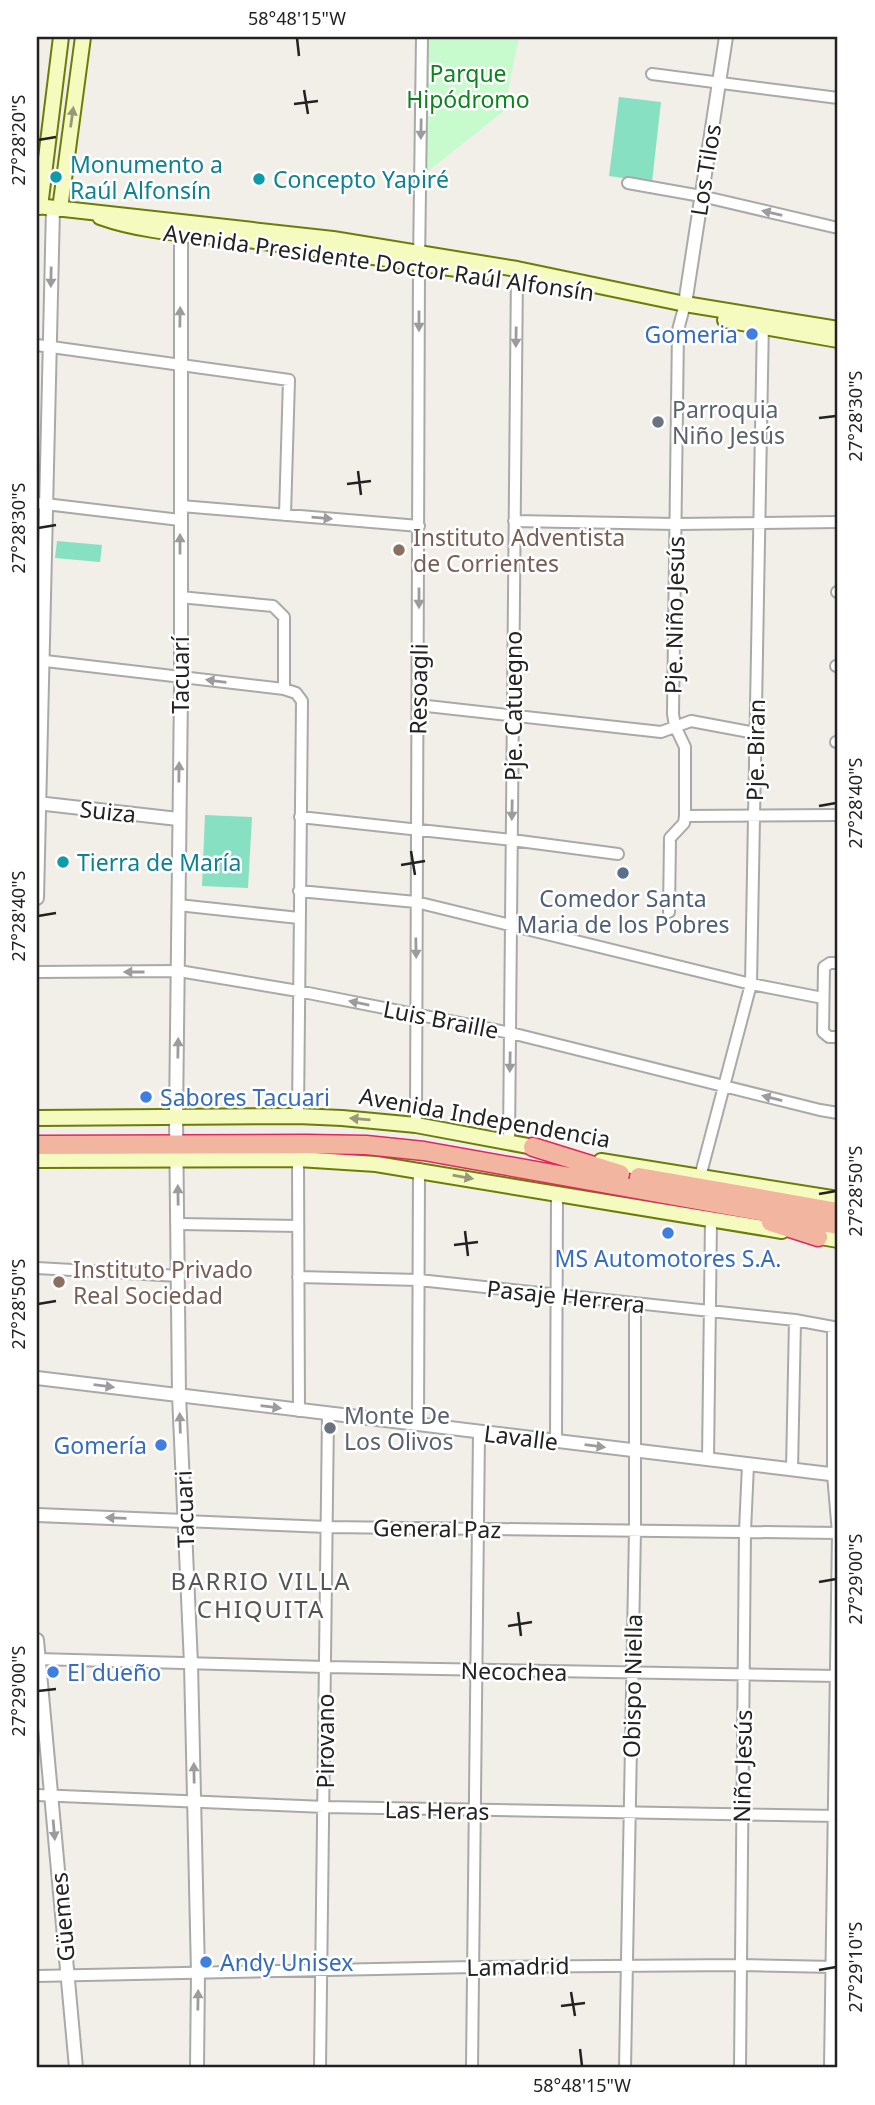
<svg xmlns="http://www.w3.org/2000/svg" width="875" height="2105" font-family="'Noto Sans',sans-serif">
<rect width="100%" height="100%" fill="#f2efe9"/>
<path fill="#c7facd" d="M427,37H519L504,111L427,172Z"/>
<path fill="#87e0c2" d="M619,97L661,102L652,182L609,176Z
M57,541L102,545L100,562L55,558Z
M205,815L252,817L248,888L202,886Z"/>
<g fill="none" stroke-linecap="round" stroke-linejoin="round">
<g stroke="#a9a9a9" stroke-width="14">
<path id="minor" d="M652,74L838,98
M628,183L701,196L838,228
M37,345L289,380L285,515
M37,503L180,520
M181,506L419,526
M514,521L676,524L838,522
M837,592H838
M180,597L273,606L284,617V689
M37,660L284,689L296,693L302,701L298,1116
M836,666H838
M418,705L661,732L691,721L755,733
M836,742H838
M685,816L838,815
M300,817L512,840L618,854
M299,891L416,902L751,984L823,998
M178,905L299,918
M669,912L670,838L684,823L685,816V747L675,726L673,714L678,330L685,304
M838,963H830L824,967L823,1032L829,1037H838
M37,972L179,971L298,991L511,1033L820,1110L838,1113
M416,1125L419,264L422,37
M509,1142L517,269
M298,1159L299,1411
M700,1177L751,984L763,320
M179,1224L298,1226
M37,1268L179,1276
M298,1277L419,1280L795,1320L833,1327V1474L838,1533L830,2068
M418,1425L419,1169
M556,1441L557,1193
M708,1460L711,1220
M792,1470L795,1320
M184,1521L327,1527L838,1533
M37,1659L325,1667L838,1676
M37,1795L325,1807L838,1816
M37,1976L474,1967L741,1965L835,1967
M320,2068L328,1414
M472,2068L479,1432
M625,2068L635,1530V1304
M740,2068L745,1531L748,1465"/>
</g>
<g stroke="#a9a9a9" stroke-width="16">
<path id="tertiary" d="M181,225V692L176,1117L179,1395L191,1664L198,1973L197,2068
M685,304L726,37
M37,803L178,819
M37,898L53,208
M37,1378L838,1475
M37,1515L184,1521
M37,1640L76,2068"/>
</g>
<g stroke="#6b7d04" stroke-width="18">
<path id="secondary" d="M37,206L333,239L517,269L685,304L838,329
M40,207L61,37
M60,209L83,37
M100,217C147,234 199,234 247,240C327,250 406,262 485,273
M725,320L838,340
M37,1118L298,1116L342,1118L416,1125L544,1149
M37,1160L298,1159L376,1164L782,1231
M601,1161L838,1199
M809,1235L838,1240"/>
</g>
<g stroke="#dd295f" stroke-width="21">
<path id="trunk" d="M37,1145L306,1144L366,1145L424,1151L838,1225
M533,1147L620,1174
M639,1177L838,1212
M771,1222L818,1237"/>
</g>
<use href="#minor" stroke="#fff" stroke-width="10"/>
<use href="#tertiary" stroke="#fff" stroke-width="12"/>
<use href="#secondary" stroke="#f5fabe" stroke-width="14"/>
<use href="#trunk" stroke="#f2b6a0" stroke-width="18"/>
</g>
<defs><path id="oneway-solid" d="M-6-.8H1V-3.2L6.5 0L1 3.2V.8H-6Z" transform="scale(1.75)"/></defs>
<g fill="#969978">
<use href="#oneway-solid" transform="translate(72 117) rotate(-82)"/>
<use href="#oneway-solid" transform="translate(360 1119) rotate(-175)"/>
<use href="#oneway-solid" transform="translate(463 1177) rotate(10)"/>
</g>
<g fill="#9c9c9c">
<use href="#oneway-solid" transform="translate(421 129) rotate(91)"/>
<use href="#oneway-solid" transform="translate(772 213) rotate(-167)"/>
<use href="#oneway-solid" transform="translate(51 277) rotate(91)"/>
<use href="#oneway-solid" transform="translate(180 317) rotate(-89)"/>
<use href="#oneway-solid" transform="translate(419 321) rotate(90)"/>
<use href="#oneway-solid" transform="translate(516 337) rotate(91)"/>
<use href="#oneway-solid" transform="translate(322 518) rotate(5)"/>
<use href="#oneway-solid" transform="translate(180 544) rotate(-90)"/>
<use href="#oneway-solid" transform="translate(419 598) rotate(90)"/>
<use href="#oneway-solid" transform="translate(216 681) rotate(-173)"/>
<use href="#oneway-solid" transform="translate(179 772) rotate(-89)"/>
<use href="#oneway-solid" transform="translate(512 810) rotate(91)"/>
<use href="#oneway-solid" transform="translate(416 948) rotate(89)"/>
<use href="#oneway-solid" transform="translate(134 972) rotate(180)"/>
<use href="#oneway-solid" transform="translate(359 1003) rotate(-169)"/>
<use href="#oneway-solid" transform="translate(178 1048) rotate(-89)"/>
<use href="#oneway-solid" transform="translate(510 1062) rotate(91)"/>
<use href="#oneway-solid" transform="translate(772 1098) rotate(-166)"/>
<use href="#oneway-solid" transform="translate(178 1195) rotate(-91)"/>
<use href="#oneway-solid" transform="translate(104 1386) rotate(7)"/>
<use href="#oneway-solid" transform="translate(271 1407) rotate(7)"/>
<use href="#oneway-solid" transform="translate(180 1423) rotate(-92)"/>
<use href="#oneway-solid" transform="translate(595 1446) rotate(7)"/>
<use href="#oneway-solid" transform="translate(116 1518) rotate(-178)"/>
<use href="#oneway-solid" transform="translate(194 1773) rotate(-91)"/>
<use href="#oneway-solid" transform="translate(54 1830) rotate(85)"/>
<use href="#oneway-solid" transform="translate(198 2000) rotate(-89)"/>
</g>
<path fill="none" stroke="#222" stroke-width="2.5" d="M297,38L299,56M304,90L308,114M294,104L318,101M38,140L56,137M819,418L836,416M358,471L361,495M347,484L371,481M38,528L56,525M819,806L836,803M411,851L415,875M401,865L425,861M38,916L56,913M819,1194L836,1191M465,1231L468,1256M454,1245L478,1242M38,1304L56,1301M819,1582L836,1579M518,1612L521,1636M508,1626L532,1622M38,1691L56,1689M819,1970L836,1967M571,1992L575,2016M561,2006L585,2003M580,2049L582,2066"/>
<g fill="#0f9aa8" stroke="#fff" stroke-width="2.5">
<circle cx="56" cy="177" r="7"/>
<circle cx="259" cy="179" r="7"/>
<circle cx="63" cy="862" r="7"/>
</g>
<g fill="#3f7fe0" stroke="#fff" stroke-width="2.5">
<circle cx="752" cy="334" r="7"/>
<circle cx="146" cy="1097" r="7"/>
<circle cx="668" cy="1233" r="7"/>
<circle cx="161" cy="1445" r="7"/>
<circle cx="53" cy="1672" r="7"/>
<circle cx="206" cy="1962" r="7"/>
</g>
<g fill="#6b7280" stroke="#fff" stroke-width="2.5">
<circle cx="658" cy="422" r="7"/>
<circle cx="330" cy="1428" r="7"/>
</g>
<g fill="#8d6e63" stroke="#fff" stroke-width="2.5">
<circle cx="399" cy="550" r="7"/>
<circle cx="59" cy="1282" r="7"/>
</g>
<circle fill="#5c6f8a" stroke="#fff" stroke-width="2.5" cx="623" cy="873" r="7"/>
<g text-anchor="middle" dominant-baseline="central" stroke-width="5" stroke-linejoin="round" paint-order="stroke">
<g font-size="23" fill="#0b841b" stroke="#fff">
<text x="468" y="73">Parque<tspan x="468" dy="26">Hipódromo</tspan></text>
</g>
<g font-size="23" fill="#0d838f" stroke="#fff" text-anchor="start">
<text x="70" y="164">Monumento a<tspan x="70" dy="26">Raúl Alfonsín</tspan></text>
<text x="273" y="179">Concepto Yapiré</text>
<text x="77" y="862">Tierra de María</text>
</g>
<g font-size="23" fill="#222" stroke="#fff">
<text transform="translate(705 170) rotate(-81)">Los Tilos</text>
<text transform="translate(379 262) rotate(8)">Avenida Presidente Doctor Raúl Alfonsín</text>
<text transform="translate(674 615) rotate(-89)">Pje. Niño Jesús</text>
<text transform="translate(180 675) rotate(-90)">Tacuarí</text>
<text transform="translate(418 689) rotate(-89)">Resoagli</text>
<text transform="translate(513 706) rotate(-90)">Pje. Catuegno</text>
<text transform="translate(755 750) rotate(-89)">Pje. Biran</text>
<text transform="translate(108 811) rotate(6)">Suiza</text>
<text transform="translate(441 1019) rotate(11)">Luis Braille</text>
<text transform="translate(485 1117) rotate(10)">Avenida Independencia</text>
<text transform="translate(566 1296) rotate(6)">Pasaje Herrera</text>
<text transform="translate(521 1437) rotate(7)">Lavalle</text>
<text transform="translate(184 1509) rotate(-92)">Tacuari</text>
<text transform="translate(437 1528) rotate(1)">General Paz</text>
<text transform="translate(514 1671) rotate(1)">Necochea</text>
<text transform="translate(632 1686) rotate(-89)">Obispo Niella</text>
<text transform="translate(325 1741) rotate(-90)">Pirovano</text>
<text transform="translate(742 1766) rotate(-89)">Niño Jesús</text>
<text transform="translate(437 1810) rotate(1)">Las Heras</text>
<text transform="translate(62 1917) rotate(-95)">Güemes</text>
<text transform="translate(518 1966) rotate(-1)">Lamadrid</text>
</g>
<g font-size="23" fill="#366cbe" stroke="#fff" text-anchor="start">
<text x="738" y="334" text-anchor="end">Gomeria</text>
<text x="160" y="1097">Sabores Tacuari</text>
<text x="668" y="1258" text-anchor="middle">MS Automotores S.A.</text>
<text x="147" y="1445" text-anchor="end">Gomería</text>
<text x="67" y="1672">El dueño</text>
<text x="220" y="1962">Andy Unisex</text>
</g>
<g font-size="23" fill="#5b616d" stroke="#fff" text-anchor="start">
<text x="672" y="409">Parroquia<tspan x="672" dy="26">Niño Jesús</tspan></text>
<text x="344" y="1415">Monte De<tspan x="344" dy="26">Los Olivos</tspan></text>
</g>
<g font-size="23" fill="#785e54" stroke="#fff" text-anchor="start">
<text x="413" y="537">Instituto Adventista<tspan x="413" dy="26">de Corrientes</tspan></text>
<text x="73" y="1269">Instituto Privado<tspan x="73" dy="26">Real Sociedad</tspan></text>
</g>
<g font-size="23" fill="#4e5e75" stroke="#fff">
<text x="623" y="898">Comedor Santa<tspan x="623" dy="26">Maria de los Pobres</tspan></text>
</g>
<g font-size="24" letter-spacing="2" fill="#555" stroke="#fff">
<text x="261" y="1580">BARRIO VILLA<tspan x="261" dy="28">CHIQUITA</tspan></text>
</g>
</g>
<rect width="875" height="2105" fill="none" stroke="#ffffff" stroke-width="77"/>
<rect x="38" y="38" width="798" height="2028" fill="none" stroke="#222" stroke-width="2.5"/>
<g font-size="18" text-anchor="middle" fill="#222">
<text x="297" y="25">58°48'15"W</text>
<text transform="translate(19 140) rotate(-90)" y="6">27°28'20"S</text>
<text transform="translate(856 416) rotate(-90)" y="6">27°28'30"S</text>
<text transform="translate(19 528) rotate(-90)" y="6">27°28'30"S</text>
<text transform="translate(856 803) rotate(-90)" y="6">27°28'40"S</text>
<text transform="translate(19 916) rotate(-90)" y="6">27°28'40"S</text>
<text transform="translate(856 1191) rotate(-90)" y="6">27°28'50"S</text>
<text transform="translate(19 1304) rotate(-90)" y="6">27°28'50"S</text>
<text transform="translate(856 1579) rotate(-90)" y="6">27°29'00"S</text>
<text transform="translate(19 1691) rotate(-90)" y="6">27°29'00"S</text>
<text transform="translate(856 1967) rotate(-90)" y="6">27°29'10"S</text>
<text x="582" y="2092">58°48'15"W</text>
</g>
</svg>
